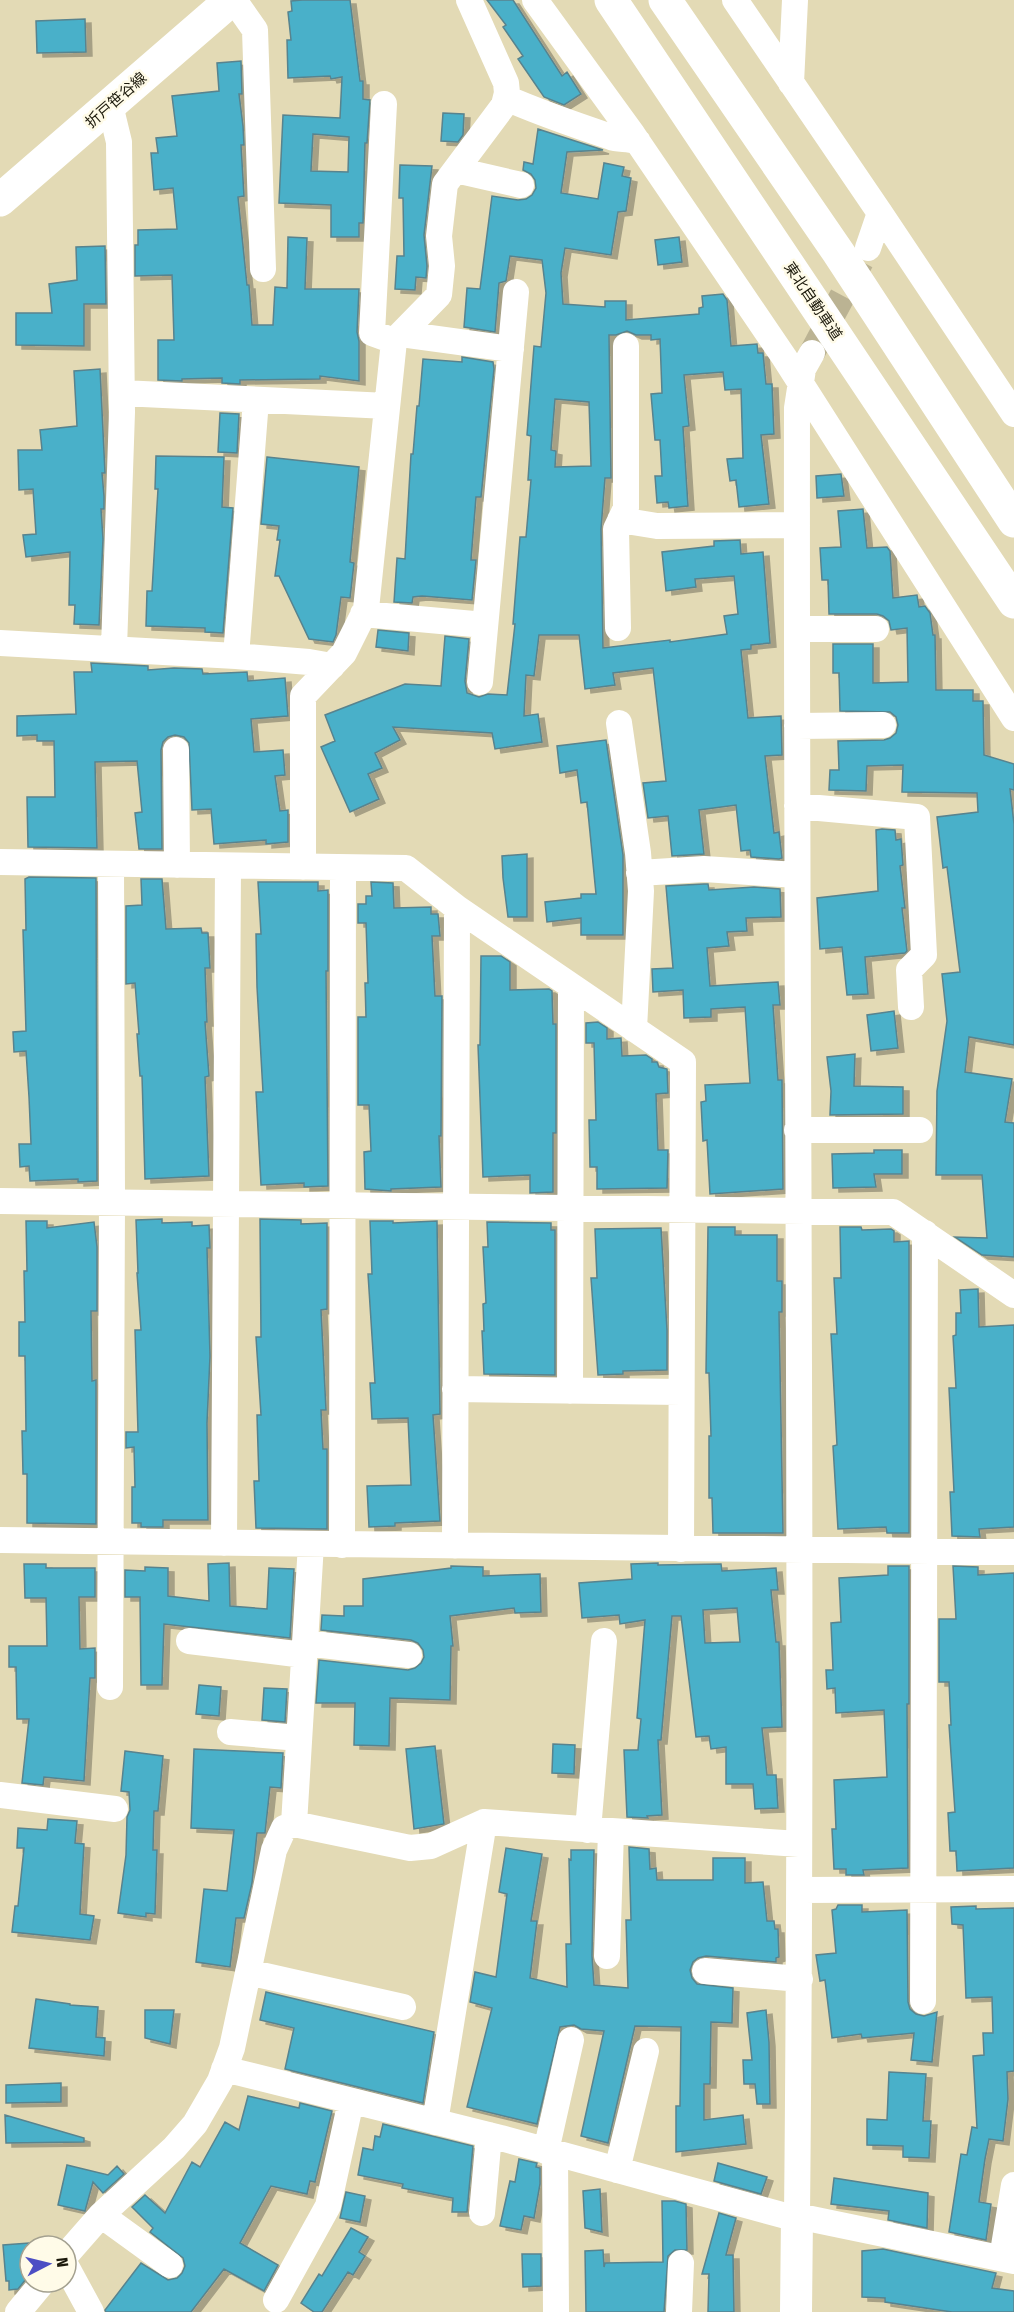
<svg xmlns="http://www.w3.org/2000/svg" width="1014" height="2312" font-family="'Fira Sans Condensed','Noto Sans JP',sans-serif">
<defs>
<filter id="shadow"><feDropShadow dx="6" dy="4" stdDeviation="0" flood-color="#0004"/></filter>
</defs>
<rect width="100%" height="100%" fill="#e3dab5"/>
<path fill="#48b0c9" stroke="#58838e" stroke-width="1.5" fill-rule="evenodd" filter="url(#shadow)" d="M302,0H350L360,81H363V99L370,100L367,143H365L363,223H359V237H331V205L279,203L283,115L340,118L342,77L331,79L330,76L288,78L287,40H291L288,12L292,11L291,1ZM313,134L349,137L348,172L311,171Z
M487,0H513L562,76L567,72L581,94L564,105L544,97L518,59L523,56L503,27L506,25Z
M85,19L86,52L37,53L36,21Z
M241,61L242,94H239L243,126L244,145H241L244,196L238,197L247,285H249L252,325H273L275,287L287,288L288,237L307,238L305,289H359L357,332L359,341V381L320,376V379L240,380V384L222,383V378L182,379V381L158,380V340H174L172,275L135,276V245H138V230L177,229L173,188L154,190L151,153H158L156,138L177,136L172,96L219,91L217,63Z
M443,113L464,114L463,135L458,142L441,141Z
M538,129L603,150L567,152L561,193L598,199L604,163L624,167L622,176L631,178L626,211L618,212L611,255L565,248L561,273L563,304L605,307V301H626V320L699,314V308L703,307L702,296L723,294L727,300L731,346L757,344L758,353H763L766,384H772L774,434L761,435L769,504L739,507L736,480L730,481L727,459L743,458L741,389L725,390L723,372L684,375L689,426L683,427L688,506L669,508L668,502L657,503L655,476H662L660,440H655L651,394L662,393L660,339L651,340V335H636L627,331L616,335H609L611,478H605L601,529L603,648L670,640V642L727,634L724,616L738,614L734,576L695,579L696,587L666,591L662,552L714,546V541L740,540L741,554L763,552L770,643L751,645V649L741,650L748,718L781,716L782,755L765,756L774,833L779,832L782,858L779,859L751,857L750,850L741,851L736,805L699,810L704,854L672,856L668,816L648,818L643,783L666,781L653,668L613,673L615,685L585,689L579,635H539L534,676L526,675L524,716L538,714L542,742L495,749L492,733L393,727L400,740L375,753L382,768L368,774L379,799L350,812L321,747L335,741L325,715L405,684L441,686L445,636L469,639L465,681L467,693L479,697L488,694L507,695L515,624H513L520,537H526L531,480H528L531,436L527,435L534,346L541,347L546,293L542,260L510,256L506,281L499,283L495,332L464,327L467,288L480,289L492,196L518,200L526,199L532,195L536,188L535,180L531,174L523,170L524,162L533,164ZM555,399L589,402L591,466L555,467L556,451L551,450Z
M400,165L432,166L424,235L427,266L426,278L416,277L415,290L395,289L397,256H404L403,198H399Z
M679,237L682,262L658,265L655,240Z
M105,246L106,304H84V346L16,345V313H52L49,284L77,280L76,247Z
M462,357L493,362L494,369L481,497H476L471,560H476L472,600L422,596L413,597L412,603L394,602L397,558L405,559L411,454H413L417,406H419L423,359L462,362Z
M100,369L105,473H102L104,496V509H101L103,539L99,625L74,624L75,605H69L70,552L26,557L23,535L36,534L33,489L19,490L18,450H42L40,430L77,426L74,371Z
M220,413L239,414L237,453L218,452Z
M156,456L224,457L222,507L233,508L223,633L205,632V628L146,626L147,591H152L158,489H155Z
M267,457L359,467L350,562L354,563L350,598L341,597L336,635L333,642L309,639L279,576H275L280,540H277L279,526L261,524Z
M841,474L844,496L817,498L816,476Z
M863,509L867,548L887,547L890,551L893,598L917,595L919,607L925,606L930,613L933,635H935L936,690H973V701H983L984,755L1014,764V790L1010,789L1014,824V1045L969,1037L965,1072L1012,1079L1005,1122L1014,1123V1257L982,1255L955,1237L987,1238L982,1175H936L937,1091L947,1021L942,974L960,972L947,867L943,868L937,817L978,812L977,793L902,792L903,765L867,766L866,791L829,790L830,770H839L838,741L884,740L890,738L896,733L898,725L896,717L890,712L840,711L839,673H833V644H873V683L908,682L907,628L891,630L889,621L883,616L877,614H829L828,580H822L820,548L841,547L838,511Z
M378,630L409,633L408,651L376,647Z
M91,663L148,666V670L174,668L202,669L203,674L247,672L248,681L285,678L288,716L251,719L254,752L283,750L285,775L275,776L280,811L288,810V842L266,844V840L214,844L211,809L192,810L189,743L184,737L175,735L168,737L163,742L161,750L162,849H139L135,813L142,812L137,761L95,762L97,848L28,847L27,797H55L54,741H37V735L17,736V716L76,714L74,672H92Z
M606,740L623,855V935H581V918L547,922L545,902L581,898V894H596L587,802L581,803L577,770L560,773L557,746Z
M882,829L895,830L896,840L901,839L903,865L900,866L905,908H902L907,951L905,953L865,957L868,994L847,995L842,947L820,949L817,898L878,891L876,830Z
M527,854V917H508L503,878L502,856Z
M29,877L96,878L97,1181L78,1182V1179L30,1181L29,1166L20,1167L19,1144H31L29,1097L26,1051L14,1052L13,1032L26,1031L23,930H26L25,879Z
M141,879H162L166,929L201,928L202,933H208L210,968H205L207,1022H205L209,1076L205,1077L209,1176L145,1179L142,1076H140L137,1034H139L135,983L126,984V906L142,905Z
M258,882H318V891L328,890V971H326L328,1186L304,1187V1183L261,1185L256,1092H263L257,987L256,934H261Z
M371,882L393,883L394,908L431,907V914H438L440,936H432L435,996H442L441,1136H439L441,1187L391,1189V1191L365,1189L364,1152L371,1151L369,1105H358V1017H366L365,983H368L366,923H358V904H366V896H372Z
M704,884H708L709,890L754,887L780,889L781,917L746,918L747,931L727,932L729,946L707,948L710,986L778,982L780,1005H773L778,1080H782L783,1189L710,1194L707,1140L703,1141L701,1102L706,1101L705,1085L750,1083L745,1007L711,1009V1017L684,1018L683,990L653,992L652,969L673,968L666,886Z
M481,956H501L510,962V990L549,989L552,991L553,1024H556V1133H553V1192L530,1193V1175L483,1177L478,1045H480Z
M894,1011L898,1048L871,1051L867,1015Z
M598,1022L607,1028V1039L621,1038L622,1056L646,1055L652,1059V1062H657L659,1067L667,1069L668,1093L656,1094L658,1150H668L667,1188L597,1189V1167H590L589,1120H596L594,1043H586V1023Z
M855,1054L854,1086L903,1087V1114L830,1115L831,1091L827,1057Z
M874,1150H902V1174H874L876,1187L833,1188L832,1154L874,1153Z
M162,1219V1223L192,1222V1226L209,1225L210,1248H207L210,1356L207,1423L208,1520H163V1527H141V1523H132V1487H135L134,1447L126,1448V1432H138L135,1330H141L137,1273H138L136,1220Z
M260,1219L301,1220V1224L327,1223V1309L321,1310L326,1410H321L323,1449H327V1529L256,1528L254,1481H259L257,1415H261L256,1337H261Z
M26,1221H47V1228L94,1222L97,1247V1311H91L92,1381L96,1380V1524L27,1523V1474H23L22,1431H26L25,1356H19V1322H25L24,1271H27Z
M370,1221H393V1223L437,1221L440,1414L433,1415L440,1521L395,1523V1526L369,1527L367,1486L411,1485L408,1418L372,1419L370,1383H375L368,1274H372Z
M487,1222L551,1223V1230H555V1375L484,1374L482,1331H484L483,1304L486,1303L483,1247H488Z
M708,1227H735V1235H777V1281H782V1312H779L783,1533H713L712,1498H709V1436H711L709,1373H706Z
M840,1227H861L862,1230L891,1229L894,1231V1242L909,1241V1533H887L886,1527L838,1529L833,1446L837,1445L831,1334H837L834,1278H841Z
M661,1228L667,1330V1370L623,1371V1374L598,1375L591,1278H597L595,1229Z
M978,1289L979,1327L1014,1325V1527L979,1529L980,1537L952,1536L950,1492H954L949,1388H956L953,1336L956,1335V1313H961L960,1290Z
M229,1563L230,1606L267,1609L269,1568L294,1569L290,1638L164,1624L162,1685H141L140,1597H125V1570L145,1571V1567L168,1568V1596L209,1601L208,1564Z
M658,1563V1565L721,1564L722,1571L776,1568L778,1590H771L776,1642H779L782,1727L762,1728L767,1775H776L778,1808L755,1809L753,1784H726V1747L711,1749L709,1736L696,1737L681,1616H672L661,1740H658L662,1815L647,1816L648,1818L627,1817L624,1750H638L641,1719L637,1718L645,1620L620,1624L619,1615L582,1618L579,1583L632,1579L631,1564ZM737,1608L740,1642L705,1643L703,1610Z
M24,1564H46V1568H95V1597H79L80,1649L95,1648V1678H90L84,1781L44,1777L43,1785L22,1783L29,1719H17L16,1667H9V1646H47L46,1598H25Z
M451,1566L483,1567V1576L540,1574L541,1612L515,1613L514,1608L450,1616L453,1646H451L450,1700L390,1698L389,1746L354,1745L355,1703H316L319,1660L408,1670L415,1668L421,1663L424,1657L423,1650L418,1643L411,1640L321,1630L322,1615L344,1616V1606H363V1579L451,1568Z
M888,1566H909V1704H907L908,1868L863,1870L864,1875H846V1869H834L832,1829H836L834,1780L887,1777L884,1710L836,1713L835,1688L827,1689L826,1670H833L831,1623L841,1622L839,1578L888,1575Z
M953,1566L978,1567V1575L1014,1573V1868L957,1871L956,1851H950L948,1813L955,1812L949,1725H951L949,1682H939V1619H956Z
M199,1685L221,1687L219,1716L196,1714Z
M264,1688L287,1689L285,1722L262,1720Z
M553,1744L575,1745L574,1774L552,1773Z
M435,1746L444,1824L414,1829L406,1749Z
M194,1749L283,1753L281,1788L270,1787L265,1833H257L252,1883L244,1918H236L230,1967L196,1962L204,1889L227,1891L234,1830L191,1828Z
M125,1751L163,1756L158,1811H154L153,1850H157L155,1914L146,1913V1917L118,1913L126,1855L127,1817L130,1810L129,1792L121,1791Z
M48,1819L77,1821L75,1843L84,1844L80,1914L94,1916L90,1940L12,1932L15,1906H18L24,1848H17L18,1828L47,1830Z
M629,1847L649,1849L650,1869L656,1868L657,1880H713V1858H745V1883L763,1882L767,1921H774L775,1929H778L779,1957L776,1958V1962L706,1956L698,1958L693,1962L690,1970L692,1978L697,1984L733,1988L732,2023L711,2022L710,2084H704V2120L743,2115L746,2144L676,2152V2106H680L681,2027L635,2026L608,2143L581,2136L604,2031L581,2029L574,2025L560,2027L537,2124L467,2107L492,2008L470,2002L475,1972L496,1977L507,1894L499,1892L506,1848L542,1854L531,1921H537L530,1978L567,1987L566,1944H571L569,1859L571,1860V1850H594L592,1956L594,1985L628,1988L626,1920H631Z
M838,1905H862V1912L907,1910L908,2002L910,2009L916,2014L924,2016L937,2012L932,2062L911,2060L914,2033L862,2038L861,2034L832,2038L825,1980L820,1981L816,1955L836,1953L832,1910L836,1909Z
M976,1906V1909L1014,1908V2071L1007,2072L1008,2099L1003,2141L989,2139L985,2159L979,2202L991,2204L986,2240L949,2232L961,2154L967,2155L972,2127L977,2128L973,2056L984,2055L983,2033H993L992,1997L966,1998L963,1925L952,1924L951,1907Z
M266,1992L434,2032L423,2103L285,2069L294,2028L260,2020Z
M36,1999L70,2004V2005L98,2007L96,2037L105,2038L104,2056L29,2048Z
M145,2010H174L170,2044L145,2038Z
M766,2010L769,2042L770,2104H757L755,2084H744L743,2060H752L747,2013Z
M889,2072L926,2074L923,2121H931L929,2158L903,2157V2146L867,2145V2119L887,2120Z
M61,2083V2102L6,2103V2085Z
M248,2096L299,2108L300,2103L332,2111L315,2182L310,2181L307,2194L271,2186L240,2243L278,2265L264,2291L224,2269L191,2312H106L105,2310L141,2263L168,2280L177,2278L182,2273L185,2266L183,2258L150,2232L153,2228L132,2207L145,2195L165,2213L192,2162L200,2167L225,2122L239,2130Z
M5,2115L84,2138V2142L6,2143Z
M383,2124L473,2146L467,2212H452L453,2198L402,2188L403,2184L358,2175L363,2148L373,2150L375,2136L380,2137Z
M519,2159L537,2163L536,2167L540,2168V2184L534,2218L524,2216L521,2230L500,2226L510,2181L515,2182Z
M718,2163L767,2177L761,2194L714,2181Z
M67,2165L108,2175L117,2166L124,2174L103,2193L93,2182L85,2211L58,2205Z
M834,2178L928,2193L927,2228L888,2220L889,2211L831,2204Z
M600,2189L602,2232L585,2228L583,2191Z
M346,2192L365,2196L360,2222L340,2218Z
M662,2201H675L686,2204L687,2250H675L668,2256L664,2312H586L585,2251L603,2250L604,2267L605,2263L663,2262Z
M719,2213L736,2218L726,2255H733L734,2312H708L709,2274H702Z
M351,2228L368,2237L359,2252L365,2256L353,2275L348,2272L322,2312H314L301,2303L319,2274L322,2276Z
M29,2243L30,2274L18,2289L9,2290V2281H6L3,2245Z
M883,2249L996,2273L992,2288L1014,2291V2312H952L885,2302V2298L862,2297V2251Z
M522,2254H541V2286L523,2287Z"/>
<g fill="none" stroke-linecap="round" stroke-linejoin="round">
<path stroke="#bbb393" stroke-width="26" stroke-dasharray="26 13" stroke-linecap="butt" d="M812,353L861,261"/>
<path stroke="#fff" stroke-width="26" d="M234,0L255,30L263,269
M535,0L633,135L784,357L1014,718
M735,0L880,213L1014,414
M791,83L795,0
M506,98C540,113 575,125 611,137C619,140 630,138 638,142
M384,104L372,333L394,341
M110,105L119,142L122,412L114,648
M456,170L521,185
M868,248L880,213
M401,334L511,349
M812,353L803,369L797,408C796,1011 803,1614 797,2216L1014,2261
M122,393L387,406
M620,520L657,526L797,525
M363,614L485,625
M618,628L616,529L626,508V346
M797,629H876
M0,643L236,656L309,662L332,666
M236,656L256,400
M480,682L516,292
M619,723L638,853L641,891L634,1029
M797,726L883,725
M176,750L177,865
M797,806L917,817L924,955L909,970L911,1007
M0,862L406,868L457,908L683,1062L681,1549
M303,867V696L344,653L366,609L394,341L439,295L442,266L439,236L445,184L504,105L507,93L506,83L469,0
M639,873L704,869L797,875
M797,1130H920
M0,1201L893,1212L1014,1295
M455,1389L681,1392
M570,1391L571,986
M0,1540L1014,1552
M224,1543L228,866
M342,1545L343,868
M455,1546L457,908
M189,1641L304,1655
M305,1643L409,1655
M110,1687L112,1202L111,864
M230,1732L299,1738
M0,1795L115,1809
M294,1824L311,1544
M588,1830L604,1641
M800,1890L1014,1889
M607,1956L611,1831
M705,1971L800,1979
M248,1972L403,2007
M923,2001L925,1233
M224,2069L501,2138L797,2219
M435,2122L484,1822
M546,2151L571,2040
M555,2153L556,2312
M617,2170L646,2051
M482,2213L489,2135
M101,2215L170,2265
M66,2255L101,2215L174,2148L195,2124L220,2081L232,2048L274,1850L284,1828L294,1824L410,1848L431,1846L484,1822L799,1844
M1002,2258L1014,2185
M66,2266L91,2312
M276,2300L328,2206L351,2101
M18,2312L43,2282
M679,2312L681,2263"/>
<path stroke="#fff" stroke-width="32" d="M796,2312L797,2216"/>
<path stroke="#fff" stroke-width="33" d="M0,200L231,0"/>
<path stroke="#fff" stroke-width="33" d="M611,0L1014,602
M665,0L838,252L1014,521"/>
</g>
<g text-anchor="middle" dominant-baseline="central" stroke-width="5" stroke-linejoin="round" paint-order="stroke">
<g font-size="15" fill="#1c190b" stroke="#fffbe8">
<text transform="translate(116 100) rotate(-41)">折戸笹谷線</text>
<text transform="translate(813 301) rotate(56)">東北自動車道</text>
</g>
</g>
<g transform="translate(48 2264) rotate(83)"><circle r="28" fill="#fffbe8" stroke="#a4a190" stroke-width="1.5"/>
<path d="M0-4.5L10 22L0 15L-10 22Z" fill="#4c4ec4"/>
<text y="-9" font-size="16" font-weight="bold" text-anchor="middle" fill="#1c190b">N</text>
</g>
</svg>
